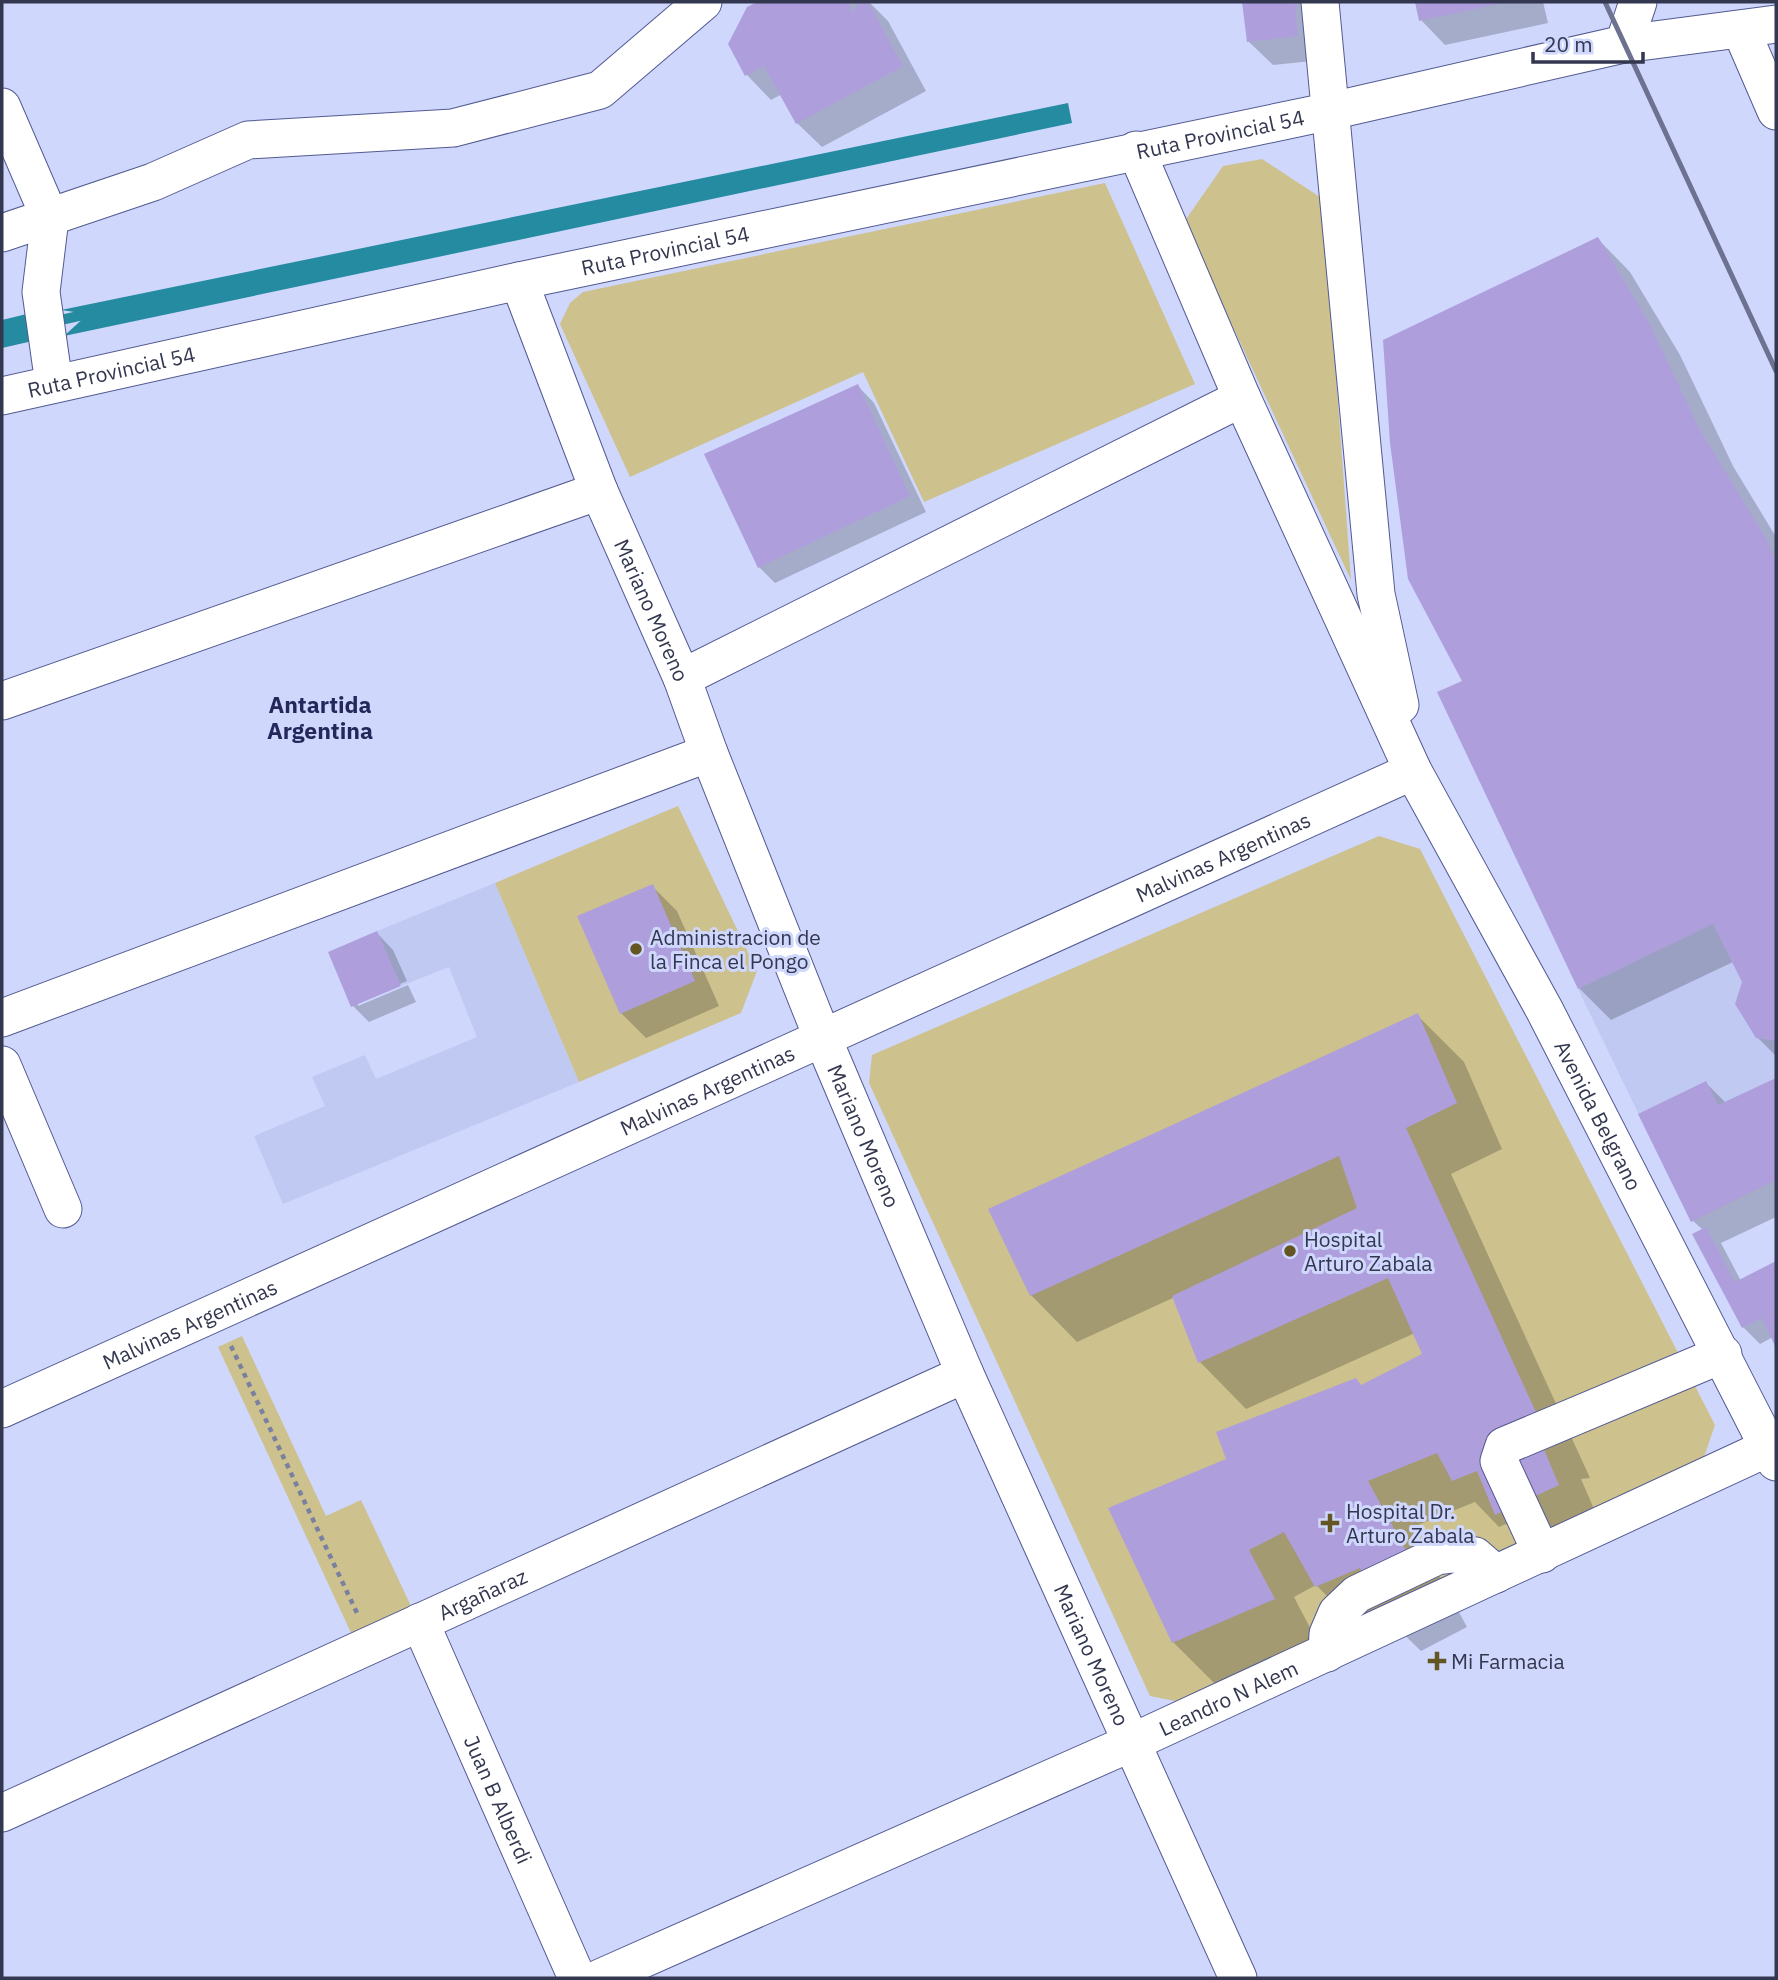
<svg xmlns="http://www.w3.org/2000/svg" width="1778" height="1980" font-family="'IBM Plex Sans',sans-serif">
<rect width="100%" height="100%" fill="#cfd7fd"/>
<path fill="#c0c9f2" d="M495,883L579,1082L283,1204L254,1136L325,1106L312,1077L365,1055L376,1079L477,1037L449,967L401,986L377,931Z
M1776,893V1180L1691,1222L1578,989Z"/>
<path fill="#cdc18e" d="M1262,159L1323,199L1351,580L1184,222L1223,166Z
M1105,183L1195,384L924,502L863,372L630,477L560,324L570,303L583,292Z
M678,806L757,971L741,1013L579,1082L495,883Z
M1379,836L1420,849L1715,1425L1703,1460L1185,1703L1150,1696L869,1083L872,1055Z
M242,1336L326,1516L361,1500L419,1623L359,1650L218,1347Z"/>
<path fill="#258ba1" d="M1068,103L1072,123L64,336L88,314L61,310Z
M35,312L37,340L2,348V320Z"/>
<path fill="#0003" d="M761,2H858L860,4L861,2H869L888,21L926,91L822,147L797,123L782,94L771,100L747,75L748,8Z
M1244,2H1316L1322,60L1273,65L1248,41Z
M1417,2H1543L1548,23L1445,45L1421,20Z
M1598,239L1630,272L1680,355L1733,466L1776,537V1056L1757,1037L1743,982L1733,962L1611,1020L1579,988L1465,682Z
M858,386L874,403L926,512L775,583L759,567Z
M652,886L677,911L719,1006L646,1038L621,1013Z
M377,933L393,950L407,981L358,1002V1006L408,985L416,1002L369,1022L353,1006Z
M1418,1016L1464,1062L1502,1149L1451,1174L1590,1478L1581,1479L1604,1532L1543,1560L1506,1524L1499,1527L1475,1502L1413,1527L1467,1627L1421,1651L1390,1621L1363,1632L1316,1585L1294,1597L1319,1645L1219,1688L1173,1642L1228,1460L1362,1386L1424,1355L1415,1333L1246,1409L1200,1362L1175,1297L1077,1342L1031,1295Z
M1776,1079V1217L1721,1243L1741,1281L1776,1263V1344L1773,1337L1760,1344L1743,1327L1703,1230L1693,1221L1706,1083L1726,1103Z"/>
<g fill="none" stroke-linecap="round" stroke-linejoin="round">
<path stroke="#258ba1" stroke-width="10" d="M52,322L101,311"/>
</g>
<path fill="#ae9fdc" d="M757,2H848L853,13L859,2H868L903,66L796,124L764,66L745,76L728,44L747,7Z
M1242,2H1295L1298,36L1247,42Z
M1415,2H1503V3L1419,21Z
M1598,237L1648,321L1701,432L1766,538L1776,562V1041L1756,1038L1735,1004L1742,982L1713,924L1578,989L1437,692L1462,681L1408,579L1390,443L1383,340Z
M858,384L910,496L758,568L704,454Z
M653,884L695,981L620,1014L577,916Z
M377,931L401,986L351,1007L328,952Z
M1418,1013L1457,1103L1406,1128L1545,1432L1537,1433L1559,1485L1495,1515L1477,1471L1452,1481L1437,1453L1368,1481L1422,1580L1373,1606L1360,1568L1315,1587L1284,1532L1249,1550L1275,1599L1172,1643L1108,1508L1226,1459L1216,1432L1356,1378L1361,1385L1422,1354L1388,1278L1198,1363L1172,1296L1357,1208L1339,1156L1030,1296L988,1209Z
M1776,1078V1180L1691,1222L1638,1114L1706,1081L1718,1105Z
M1706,1227L1735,1282L1776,1261V1348L1762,1318L1742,1328L1692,1234Z"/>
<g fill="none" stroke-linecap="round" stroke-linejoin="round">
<g stroke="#525a91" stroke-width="39">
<g id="minor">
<path d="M1320,2L1376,594L1400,705"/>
<path d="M1741,30L1776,111"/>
<path d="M1624,44L1638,2"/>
<path d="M2,107L50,218L41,292L54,384"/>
<path id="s1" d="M1136,150L1242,398L1413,771L1545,1011L1776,1462"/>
<path d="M2,233L153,182L248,140L453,128L600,90L703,2"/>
<path id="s2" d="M519,281L599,491L682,678L709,753L823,1039L965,1374L1238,1978"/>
<path id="s3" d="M2,396L519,281L1331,111L1624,44L1776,24"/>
<path d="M682,678L1242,398"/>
<path d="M2,701L599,491"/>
<path d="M2,1018L709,753"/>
<path d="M2,1065L63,1209"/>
<path id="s4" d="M2,1409L1413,771"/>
<path d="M1542,1554L1499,1461L1504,1446L1723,1354"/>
<path id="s5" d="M420,1622L577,1978"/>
<path d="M1327,1653L1328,1634L1337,1613L1357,1594L1437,1556L1453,1554L1475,1556L1496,1574"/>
<path id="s6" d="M2,1813L965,1374"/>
<path id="s7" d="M600,1978L1133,1742L1776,1444"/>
</g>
</g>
<path stroke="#7a809f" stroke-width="4.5" stroke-dasharray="5 5" stroke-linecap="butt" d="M231,1346L357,1613"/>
<use href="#minor" stroke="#fff" stroke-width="37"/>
<path stroke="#6c7290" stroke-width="5" d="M1605,2L1776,371"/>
</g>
<g fill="#635623" stroke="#cfd7fd" stroke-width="2.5">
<circle cx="636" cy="949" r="7"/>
<circle cx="1290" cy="1251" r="7"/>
<path d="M1326.5 1512.5h7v7h7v7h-7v7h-7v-7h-7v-7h7z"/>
<path d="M1433.5 1650.5h7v7h7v7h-7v7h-7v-7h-7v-7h7z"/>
</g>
<g text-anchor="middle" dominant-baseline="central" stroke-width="6" stroke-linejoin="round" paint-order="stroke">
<g font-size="21" fill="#333750" stroke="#cfd7fd">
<text stroke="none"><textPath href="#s3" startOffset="1246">Ruta Provincial 54</textPath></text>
<text stroke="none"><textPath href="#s3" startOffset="679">Ruta Provincial 54</textPath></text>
<text stroke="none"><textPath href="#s3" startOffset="112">Ruta Provincial 54</textPath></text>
<text stroke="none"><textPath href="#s2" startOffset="355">Mariano Moreno</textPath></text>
<text stroke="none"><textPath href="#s4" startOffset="1340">Malvinas Argentinas</textPath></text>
<text stroke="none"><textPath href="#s4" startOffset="774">Malvinas Argentinas</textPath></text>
<text stroke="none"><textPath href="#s1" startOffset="1071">Avenida Belgrano</textPath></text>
<text stroke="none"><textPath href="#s2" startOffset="922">Mariano Moreno</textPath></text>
<text stroke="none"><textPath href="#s4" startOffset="206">Malvinas Argentinas</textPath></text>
<text stroke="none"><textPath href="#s6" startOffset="528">Argañaraz</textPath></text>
<text stroke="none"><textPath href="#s2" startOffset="1489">Mariano Moreno</textPath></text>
<text stroke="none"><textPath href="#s7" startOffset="688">Leandro N Alem</textPath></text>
<text stroke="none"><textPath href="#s5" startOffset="194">Juan B Alberdi</textPath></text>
</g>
<g font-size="21" fill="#333750" stroke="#cfd7fd" text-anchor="start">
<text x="650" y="937">Administracion de<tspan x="650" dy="24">la Finca el Pongo</tspan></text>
<text x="1304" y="1239">Hospital<tspan x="1304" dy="24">Arturo Zabala</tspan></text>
<text x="1346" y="1511">Hospital Dr.<tspan x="1346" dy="24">Arturo Zabala</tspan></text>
<text x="1451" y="1661">Mi Farmacia</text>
</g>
<g font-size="23" font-weight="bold" fill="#232759" stroke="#cfd7fd">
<text x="320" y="704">Antartida<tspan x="320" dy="26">Argentina</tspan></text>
</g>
</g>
<rect width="1778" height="1980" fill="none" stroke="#333750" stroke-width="7"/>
<path d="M1533 52v10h110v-10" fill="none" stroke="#333750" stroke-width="3.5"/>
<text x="1544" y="52" font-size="21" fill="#333750" stroke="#cfd7fd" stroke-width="5" paint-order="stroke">20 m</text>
</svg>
